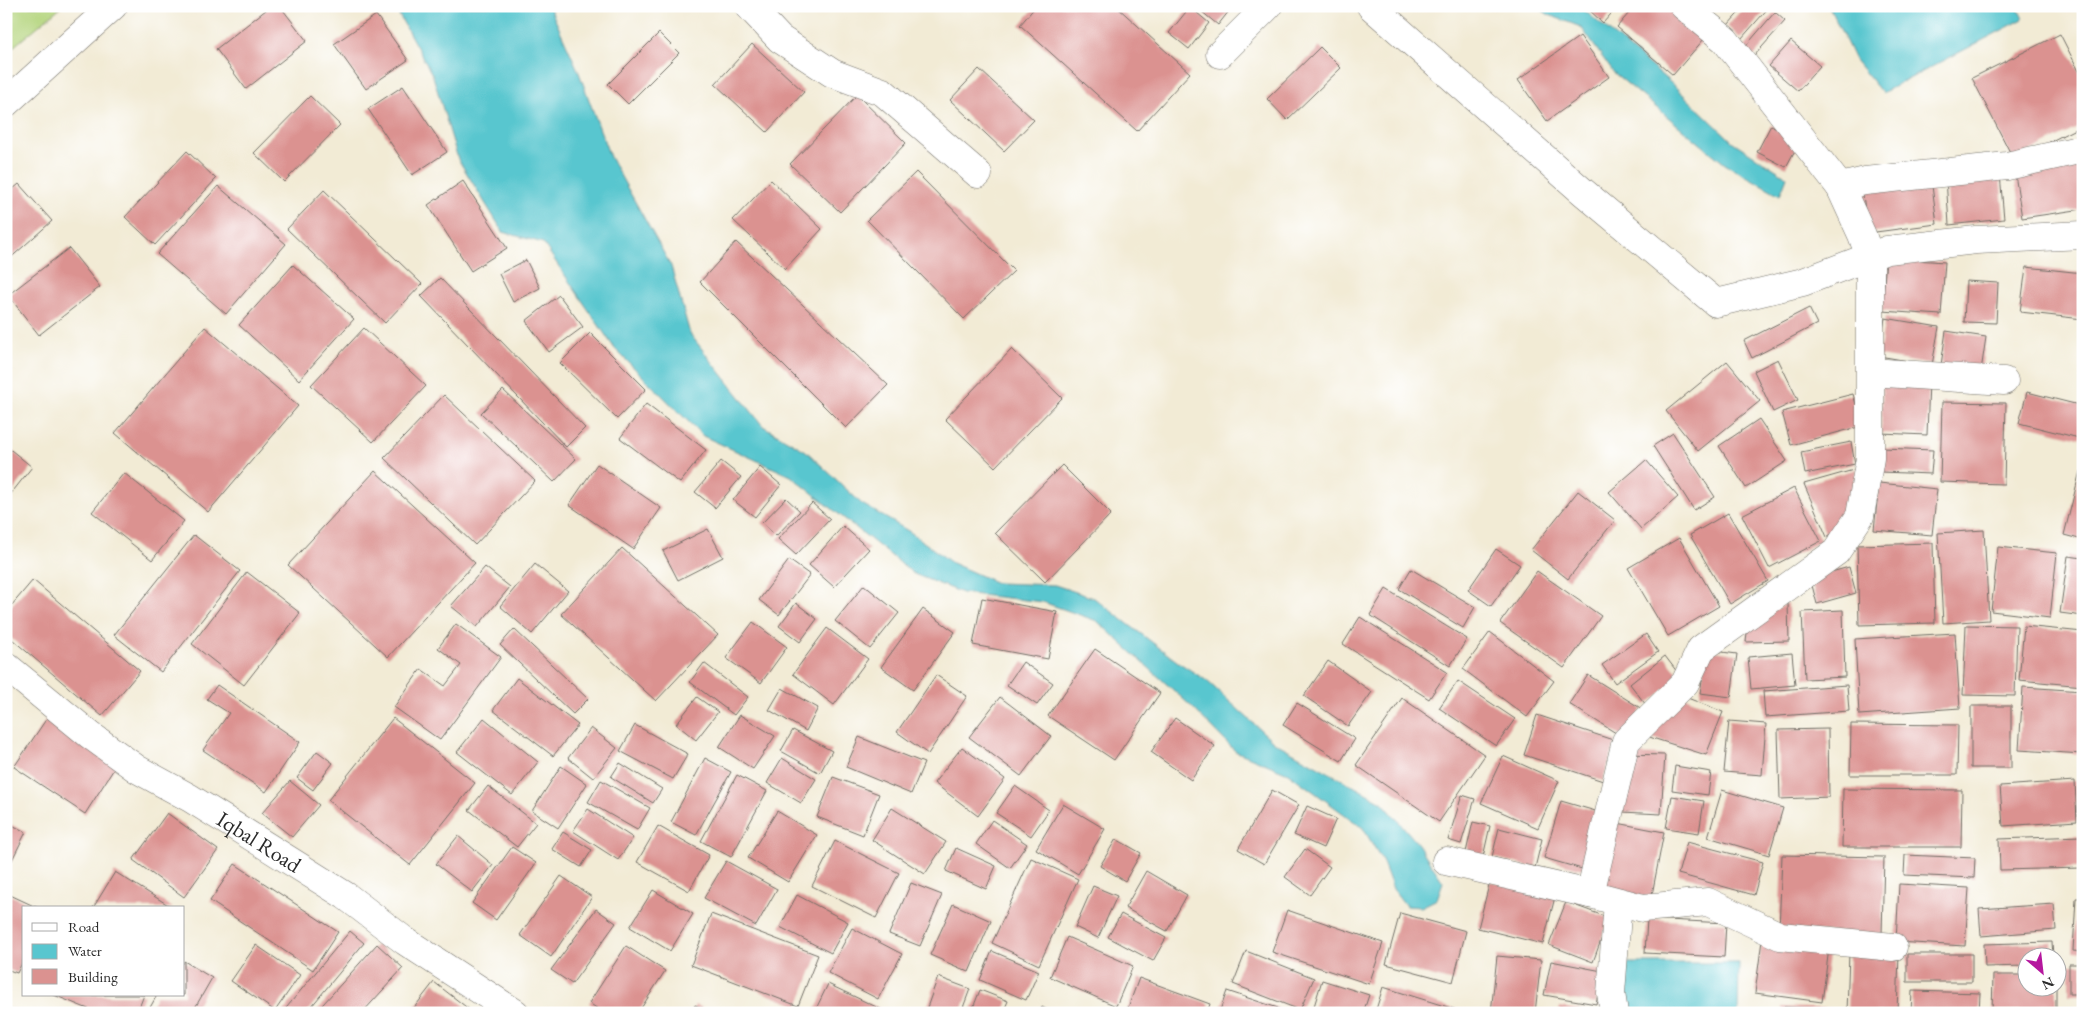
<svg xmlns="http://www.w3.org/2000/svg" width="2089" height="1019" font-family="'EB Garamond',serif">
<rect width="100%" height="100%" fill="#fff"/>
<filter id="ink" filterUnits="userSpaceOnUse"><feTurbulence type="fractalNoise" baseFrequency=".02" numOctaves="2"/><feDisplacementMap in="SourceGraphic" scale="10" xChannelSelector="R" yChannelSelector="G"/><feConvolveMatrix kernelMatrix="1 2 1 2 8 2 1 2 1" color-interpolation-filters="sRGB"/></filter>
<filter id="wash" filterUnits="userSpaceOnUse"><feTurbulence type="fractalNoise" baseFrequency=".0096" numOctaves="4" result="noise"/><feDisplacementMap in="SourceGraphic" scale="20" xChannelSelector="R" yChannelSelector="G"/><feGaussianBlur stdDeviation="1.12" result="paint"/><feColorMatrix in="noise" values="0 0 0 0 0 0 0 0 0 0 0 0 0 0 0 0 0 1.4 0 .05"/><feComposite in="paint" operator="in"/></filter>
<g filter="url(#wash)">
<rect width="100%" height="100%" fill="#f2ebd5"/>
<path fill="#b3d47b" stroke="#6f8053" d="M6,6H62L6,53Z"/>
<path fill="#59c6cf" stroke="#42787d" d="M394,6H549L578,70L610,157L671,266L690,334L763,426L806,451L862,504L910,532L952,563L997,583L1055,585L1094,598L1178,662L1207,681L1274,742L1382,802L1418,844L1443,882L1437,899L1421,907L1406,906L1393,889L1382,860L1363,828L1288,773L1235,751L1192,707L1097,621L1043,602L962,593L914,574L791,476L703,436L615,349L543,243L503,232L458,159L433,76Z
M1536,6H1579L1671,83L1733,142L1787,177L1780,195L1725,164L1613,72L1581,27L1549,15Z
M1829,6H2017L2023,19L1882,93L1855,60Z
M1624,963H1739L1738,1013H1622Z"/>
<g id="blocks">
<path fill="#db9290" d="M271,6H280L307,41L246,89L216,49Z
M1036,6H1116L1190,73L1137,131L1020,25Z
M1195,6H1233L1218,25Z
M1585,6H1618L1603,23Z
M1635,6H1665L1704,39L1673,75L1617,27Z
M1745,6H1770L1741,39L1727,26Z
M1190,7L1209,23L1189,49L1169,33Z
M1775,12L1785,21L1754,56L1744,48Z
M376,15L408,60L366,89L334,44Z
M659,33L679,53L628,104L608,84Z
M2060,34L2083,79V125L2014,160L1972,78Z
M1580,36L1609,77L1547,121L1518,80Z
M1791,41L1820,66L1798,91L1769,66Z
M752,44L804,92L767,132L715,84Z
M1320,47L1341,68L1287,120L1267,99Z
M979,69L1034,120L1004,151L950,100Z
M403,86L447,152L412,175L368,109Z
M857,95L906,143L840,212L790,164Z
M310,96L340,125L284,182L254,153Z
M1771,125L1800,141L1786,167L1757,152Z
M187,151L216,179L155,245L125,217Z
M2083,157V209L2022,218L2014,168Z
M916,172L1014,271L964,319L867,220Z
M2000,174L2004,219L1949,225L1946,178Z
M1931,178L1937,224L1868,233L1862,187Z
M771,180L822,229L785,269L733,220Z
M463,181L507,248L471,271L428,205Z
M19,184L52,221L6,262V195Z
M218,186L286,244L226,314L157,254Z
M324,190L422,284L385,323L287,229Z
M736,242L888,385L846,428L700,282Z
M69,248L100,287L39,335L8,295Z
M1886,258L1945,262L1941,315L1882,311Z
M526,260L540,288L513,302L499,274Z
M293,265L354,319L299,380L239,325Z
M2026,267L2083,273V319L2020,312Z
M440,278L585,428L566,447L421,296Z
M1966,281L1998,283L1996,323L1964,322Z
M559,295L583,327L549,352L526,321Z
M1809,308L1817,324L1752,358L1744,341Z
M1885,318L1939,327L1932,365L1879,356Z
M205,327L298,406L208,512L115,433Z
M364,328L426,386L373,442L311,385Z
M1946,331L1986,337L1981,371L1941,365Z
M590,333L646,389L617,419L560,363Z
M1012,349L1062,398L995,467L945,419Z
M1778,359L1798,400L1773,412L1754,371Z
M1727,361L1760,401L1698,451L1666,411Z
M1883,380L1929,381L1927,435L1881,433Z
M503,390L576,459L554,482L481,413Z
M2027,392L2083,406V439L2019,423Z
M1853,394L1862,426L1791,445L1782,412Z
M444,395L535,481L475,545L384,458Z
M1942,402L2006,403L2004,484L1940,482Z
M646,404L706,450L680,483L620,438Z
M1759,419L1787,461L1746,488L1719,446Z
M1673,433L1715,497L1694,510L1653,446Z
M1851,442L1855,464L1805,474L1801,452Z
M6,446L32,467L6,500Z
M1882,448L1933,450L1931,474L1881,472Z
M1646,460L1678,497L1641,529L1609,492Z
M721,461L741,477L715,508L695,492Z
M597,464L661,508L633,549L569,505Z
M1062,465L1111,514L1045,582L995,533Z
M760,467L781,485L755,517L733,500Z
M1857,469L1849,521L1827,537L1804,484Z
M375,471L475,563L388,657L288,565Z
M2080,471L2083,472V540L2064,535Z
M124,473L184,521L152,560L92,512Z
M1879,483L1937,489L1932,535L1874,530Z
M1794,488L1821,541L1769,568L1742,515Z
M1578,491L1615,520L1568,579L1531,550Z
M786,498L800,511L776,536L762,523Z
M812,503L830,519L796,555L778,539Z
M1728,513L1768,581L1730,604L1690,535Z
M843,526L869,549L834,587L809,565Z
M708,529L723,557L678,580L663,551Z
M1984,530L1989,620L1943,623L1938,533Z
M194,535L240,571L161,672L114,635Z
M1679,538L1719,606L1668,636L1628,568Z
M1933,543L1935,623L1859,625L1857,545Z
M1998,547L2057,553L2050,618L1991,611Z
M622,548L718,635L656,701L561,614Z
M1496,549L1520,565L1491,606L1468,590Z
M2068,556L2083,558V616L2060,613Z
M789,560L810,575L779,615L759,600Z
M535,564L568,591L532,634L500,606Z
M485,567L510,587L477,627L451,606Z
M1849,567L1856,593L1817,604L1810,578Z
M1411,569L1475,607L1463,628L1399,589Z
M1537,571L1601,616L1564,668L1500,623Z
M247,572L300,613L244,685L192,644Z
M33,580L140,671L102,716L6,634V612Z
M864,585L899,613L870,649L835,621Z
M1386,589L1467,639L1450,666L1370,615Z
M982,598L1057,612L1048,659L973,645Z
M796,603L817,619L800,642L779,626Z
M1788,603L1789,641L1746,642L1748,623Z
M923,609L955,632L913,690L881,667Z
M1843,610L1845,677L1805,679L1802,612Z
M1360,617L1447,672L1429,699L1343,644Z
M753,622L787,647L761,683L726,658Z
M456,624L501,657L440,740L394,707L421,669L445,686L461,665L438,648Z
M1966,625L2017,626L2015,696L1963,695Z
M2024,626L2083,632V686L2019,680Z
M827,628L868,659L834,705L793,674Z
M514,629L588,699L573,714L500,645Z
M1490,632L1554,681L1527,717L1463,669Z
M1955,633L1960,708L1859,715L1855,639Z
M1646,634L1658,652L1615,683L1602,665Z
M1095,649L1160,693L1114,760L1048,716Z
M1707,650L1737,654L1731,697L1700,693Z
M1792,653L1795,685L1751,689L1748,657Z
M1665,656L1681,677L1646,705L1630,684Z
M1328,661L1372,692L1348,726L1304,696Z
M1023,662L1053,683L1037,705L1007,685Z
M704,663L748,697L734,715L690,682Z
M936,675L967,696L928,754L897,732Z
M1588,675L1642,709L1624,738L1569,704Z
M517,678L578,725L553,756L493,710Z
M1458,681L1515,719L1496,746L1439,708Z
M217,685L300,742L266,792L203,750L229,713L207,699Z
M1847,685L1849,711L1765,717L1763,691Z
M2023,687L2083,691V754L2019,750Z
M782,688L818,708L806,731L769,710Z
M1680,695L1723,712L1706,755L1643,735Z
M697,697L718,712L696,740L676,724Z
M1000,697L1051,736L1021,776L969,737Z
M1402,698L1485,755L1439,822L1356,765Z
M1297,703L1355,739L1341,761L1283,725Z
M1971,706H2011V768H1971Z
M740,715L775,736L753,769L719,747Z
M1537,715L1616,741L1603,781L1524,755Z
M47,718L117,764L85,814L14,767Z
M393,718L475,783L410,865L328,800Z
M484,718L538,762L512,795L457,752Z
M1175,718L1215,746L1191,780L1151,752Z
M1729,721L1766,724L1762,775L1724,772Z
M1851,724L1958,725L1957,775H1850Z
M635,725L688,754L673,779L620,751Z
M591,728L617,748L593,778L568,758Z
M1828,729L1829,797L1780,799L1778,730Z
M793,730L832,751L820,773L781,751Z
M859,737L924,763L911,794L846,767Z
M962,747L1005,779L978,816L934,783Z
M317,751L333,763L313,790L297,778Z
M1625,754L1665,755L1661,814L1622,812Z
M1503,756L1559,781L1538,828L1481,803Z
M705,758L731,772L696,835L671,822Z
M782,758L816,779L801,803L767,783Z
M620,763L662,789L653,803L611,777Z
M561,766L587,784L558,828L532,811Z
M1675,766L1711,772L1708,795L1672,790Z
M737,775L767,791L731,857L701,841Z
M833,777L879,794L863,835L817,817Z
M601,780L650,808L637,830L588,802Z
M290,781L319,805L292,837L262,813Z
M2075,781L2077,821L2003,826L2000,786Z
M488,786L536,823L517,847L469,810Z
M1015,786L1049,810L1031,836L996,813Z
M1843,789L1962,790L1961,847H1842Z
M1272,790L1299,805L1264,864L1238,849Z
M1722,790L1783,808L1769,855L1708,837Z
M1462,795L1475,799L1461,844L1448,840Z
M1672,796L1704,801L1699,833L1666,828Z
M1561,801L1599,812L1582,869L1544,858Z
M1063,804L1105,829L1078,874L1036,849Z
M1307,806L1336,819L1323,848L1294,835Z
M892,808L946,842L925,874L872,840Z
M588,809L633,838L618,860L573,831Z
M777,811L817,835L788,882L748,858Z
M167,813L218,850L184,897L133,860Z
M992,820L1027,844L1010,868L976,844Z
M6,822L26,832L6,872Z
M1473,822L1490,826L1481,866L1464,861Z
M1612,822L1664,832L1651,900L1599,891Z
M658,826L709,855L689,891L637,862Z
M1499,828L1542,839L1535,868L1492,857Z
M563,832L592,850L581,867L552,849Z
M458,836L493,865L472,892L436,864Z
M2081,836L2082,868L2000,870L1999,839Z
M1116,839L1141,853L1125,881L1100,866Z
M835,841L899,873L876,918L812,886Z
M1687,842L1763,862L1754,895L1678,874Z
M512,847L536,863L496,920L472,903Z
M956,848L996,866L986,889L946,871Z
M1305,849L1330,867L1310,895L1285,877Z
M1782,855L1884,857L1882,934L1779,931Z
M1905,855L1975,858L1974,878L1904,875Z
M1031,858L1078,879L1039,965L992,943Z
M726,861L777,889L756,926L704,898Z
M235,864L338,932L313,970L210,901Z
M1146,871L1187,895L1167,931L1125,908Z
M115,872L173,908H93Z
M561,876L592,897L551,957L520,935Z
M1490,881L1555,897L1543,944L1478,928Z
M911,883L942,895L920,946L889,934Z
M1899,884L1969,888L1965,946L1896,942Z
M1093,886L1117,896L1098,938L1075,927Z
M653,890L693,914L670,951L630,927Z
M6,893L38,908H24V959L17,973L6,969Z
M797,895L848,922L831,953L780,927Z
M2076,898H2083V952L2073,951Z
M1566,902L1609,918L1593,962L1549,945Z
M953,904L991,921L969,972L930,955Z
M2054,904L2056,930L1981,936L1979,909Z
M596,909L616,923L572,984L551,970Z
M1287,910L1383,943L1369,984L1272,952Z
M1400,913L1466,931L1453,982L1386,964Z
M711,914L818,955L798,1006L691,965Z
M1121,914L1166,938L1153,961L1108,937Z
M1647,919L1726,923L1724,957L1645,953Z
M852,928L902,954L878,999L828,973Z
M350,931L364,943L306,1013H282Z
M1067,937L1133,966L1116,1006L1050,977Z
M1762,940L1829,948L1822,1002L1755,993Z
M2052,942L2053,956H2026V966L1985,967L1984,944Z
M377,944L403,968L362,1013H315Z
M256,945L300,975L275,1011L231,981Z
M626,946L665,971L638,1013H604L589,1003Z
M992,951L1039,971L1026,1000L980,980Z
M1246,951L1314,978L1300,1010L1233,984Z
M1849,952L1899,954L1897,1013H1847Z
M1907,954H1972V982H1907Z
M1497,956L1541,960L1535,1013H1491Z
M184,961L212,978L192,1013H147L157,995H184Z
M1551,961L1602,971L1596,1004L1544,995Z
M2069,964H2083V994H2069Z
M1993,975H2026V986H2056V1010L1992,1011Z
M938,977L970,989L961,1013H925Z
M1139,978L1210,1004L1207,1013H1126Z
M1322,980L1369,995L1363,1013H1312Z
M434,982L470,1010L468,1013H410Z
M828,984L889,1013H814Z
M1383,987L1464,1012V1013H1375Z
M980,990L1008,1001L1003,1013H971Z
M1227,991L1278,1008L1277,1013H1219Z
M1912,991L1980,993L1979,1013H1911Z
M54,995H144L137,1013H98Z
M695,1005L714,1013H692Z
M1042,1007L1054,1013H1039Z
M1560,1007L1590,1012V1013H1559Z
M1782,1007L1836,1009V1013H1782Z"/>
</g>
</g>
<g filter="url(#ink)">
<use href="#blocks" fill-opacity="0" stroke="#716e66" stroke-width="1"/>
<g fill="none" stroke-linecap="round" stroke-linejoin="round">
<g stroke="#716e66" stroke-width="29">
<g id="minor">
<path d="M749,6L780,39L832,73L883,92L978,174"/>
<path d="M1371,6L1582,191L1716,303L1803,282L1887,250L1976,240L2083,235"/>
<path d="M1220,54L1268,6"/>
<path d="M1840,187L1865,181L2007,166L2083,149"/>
<path d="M1871,372L2004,381"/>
<path id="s1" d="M6,666L90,735L137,769L190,798L346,896L405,941L515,1013"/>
<path d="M1446,861L1590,894L1626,741L1685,683L1701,649L1836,552L1860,516L1870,458V257L1862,235L1840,187L1725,40L1684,6"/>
<path d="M1590,894L1643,908L1708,902L1780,936L1893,947"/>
<path d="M1614,1013L1611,993L1618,902"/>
</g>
</g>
<g stroke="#716e66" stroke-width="29">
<path id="tertiary" d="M6,103L113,6"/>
</g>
<use href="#minor" stroke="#fff" stroke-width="28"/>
<use href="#tertiary" stroke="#fff" stroke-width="28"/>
</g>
</g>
<g text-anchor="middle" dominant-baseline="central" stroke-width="4.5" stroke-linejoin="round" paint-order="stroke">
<g font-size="22" fill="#2b2b2b" stroke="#fff">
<text stroke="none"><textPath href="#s1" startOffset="309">Iqbal Road</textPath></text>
</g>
</g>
<rect width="2089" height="1019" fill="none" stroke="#fff" stroke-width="25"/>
<rect x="22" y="906" width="162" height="90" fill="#ffffff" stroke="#aaaaaa"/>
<rect x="32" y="923" width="25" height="8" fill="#ffffff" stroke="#aaaaaa"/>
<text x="68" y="932" font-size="15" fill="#2b2b2b">Road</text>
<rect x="32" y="944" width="25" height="15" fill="#59c6cf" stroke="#aaaaaa"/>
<text x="68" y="956" font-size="15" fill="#2b2b2b">Water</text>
<rect x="32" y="969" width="25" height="15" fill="#db9290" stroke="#aaaaaa"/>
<text x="68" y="982" font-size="15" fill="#2b2b2b">Building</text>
<g transform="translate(2042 972) rotate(152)"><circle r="24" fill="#ffffff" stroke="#aaaaaa"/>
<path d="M0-4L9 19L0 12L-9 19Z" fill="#b5179e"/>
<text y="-8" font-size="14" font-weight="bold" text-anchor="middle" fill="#2b2b2b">N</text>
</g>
</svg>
